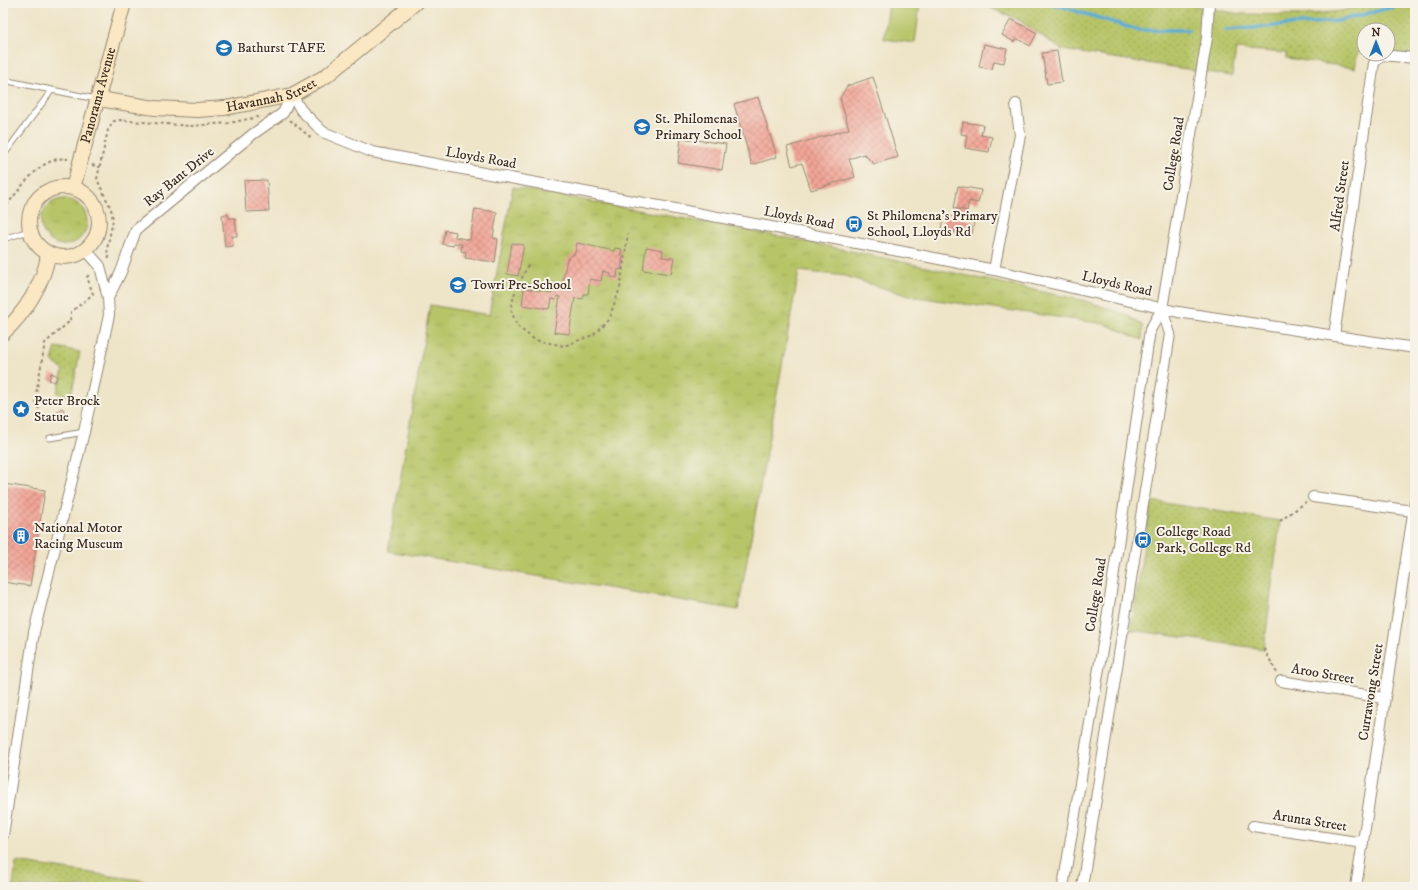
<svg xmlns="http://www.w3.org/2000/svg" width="1418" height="890" font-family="'IM FELL DW Pica',serif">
<defs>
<pattern id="grass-tufts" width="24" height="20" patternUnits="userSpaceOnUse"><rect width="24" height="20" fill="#b7c567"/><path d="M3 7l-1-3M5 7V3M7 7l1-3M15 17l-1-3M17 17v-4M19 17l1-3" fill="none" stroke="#9ea959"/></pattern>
<pattern id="park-dots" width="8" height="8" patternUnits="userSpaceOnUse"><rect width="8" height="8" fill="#b7c567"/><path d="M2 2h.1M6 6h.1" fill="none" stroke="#9ea959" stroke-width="1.8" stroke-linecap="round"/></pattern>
<pattern id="building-cross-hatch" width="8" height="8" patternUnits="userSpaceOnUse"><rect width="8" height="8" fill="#f2a698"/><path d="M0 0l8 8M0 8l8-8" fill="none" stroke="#c5877b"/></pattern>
</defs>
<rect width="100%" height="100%" fill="#f7f3e8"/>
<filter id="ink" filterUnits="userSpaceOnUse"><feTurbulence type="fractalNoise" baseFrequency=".025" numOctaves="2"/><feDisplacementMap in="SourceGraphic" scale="8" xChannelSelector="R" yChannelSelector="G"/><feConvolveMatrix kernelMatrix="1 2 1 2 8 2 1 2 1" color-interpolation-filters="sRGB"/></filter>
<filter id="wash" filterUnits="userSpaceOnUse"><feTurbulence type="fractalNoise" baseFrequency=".012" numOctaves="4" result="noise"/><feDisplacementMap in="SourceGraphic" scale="16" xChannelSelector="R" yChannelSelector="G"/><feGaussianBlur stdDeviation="0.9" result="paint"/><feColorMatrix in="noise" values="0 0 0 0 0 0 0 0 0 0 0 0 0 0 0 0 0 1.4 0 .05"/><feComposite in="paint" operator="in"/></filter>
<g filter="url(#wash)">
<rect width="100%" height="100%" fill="#eee4c7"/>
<path fill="url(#grass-tufts)" stroke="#797842" d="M513,187L804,241L1086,301L1127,315L1143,326L1142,340L1105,324L909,296L845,276L799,271L738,610L388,551L430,305L489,315Z
M41 222a23 23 0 1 1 46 0a23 23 0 1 1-46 0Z"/>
<path fill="url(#park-dots)" stroke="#797842" d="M979,3H1179L1240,14L1304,15L1341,11L1372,3H1415V58L1388,54V30H1364V52H1358L1355,68L1286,58V53L1236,49L1232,76L1062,50L1019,20Z
M56,347L80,352L71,397L57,393L63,370L52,361Z
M1151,501L1280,521L1264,649L1131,630Z
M16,862L187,887H13Z"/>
<path fill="#b7c567" stroke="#797842" d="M889,3H920L915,43L884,39Z"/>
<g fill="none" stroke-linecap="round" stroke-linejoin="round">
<path stroke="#59acd4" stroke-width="3.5" d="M1050,3L1138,30H1190
M1226,30L1338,21L1409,3"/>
</g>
<g id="blocks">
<path fill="url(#building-cross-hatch)" d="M1011,19L1037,33L1030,46L1016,38L1014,42L1002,35Z
M984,44L1007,49L1004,63L994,61L992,69L979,67Z
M1057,51L1062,82L1047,84L1042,53Z
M873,77L898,157L874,164L864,154L849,159L855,177L811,190L802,163L792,166L787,147L849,129L840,98L847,86Z
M758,97L777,157L752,165L734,104Z
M963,122L983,125L981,135L992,137L989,152L965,148L967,135L961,134Z
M681,138L726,144L722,170L678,163Z
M267,180L269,211L246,212L244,181Z
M958,186L981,190L978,203L969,201L967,211L954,208Z
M475,209L497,212L493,238L498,239L495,262L465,258L466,252L461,251L462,244L454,243L453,246L442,244L445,230L456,232L455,237L470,240Z
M228,214L229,218H235L237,236H232L233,246L225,247L222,215Z
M944,215L974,221L972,235L941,229Z
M512,243L524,245L518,276L507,274Z
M577,243L614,251L615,248L622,249L620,256H623L621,270L618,269L617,278L610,276V273L603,271L601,281L590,279L588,294H584L583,299L575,298L569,334L554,332L560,297L557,296L556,300L551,299L549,309L522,305L524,288L552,293L550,287L555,284L558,286L559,290H561L567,259L575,253Z
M646,247L663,250L662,257L674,258L671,274L643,270Z
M51,373L58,376L55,382L49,380Z
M62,408L65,412L59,416L56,412Z
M3,484L45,490L30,586L3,582Z
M3,632L7,639L3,646Z"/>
</g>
</g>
<g filter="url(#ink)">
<use href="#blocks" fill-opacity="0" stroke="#948772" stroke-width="1"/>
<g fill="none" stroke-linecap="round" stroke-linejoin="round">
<g stroke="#948772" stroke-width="7">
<path id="lane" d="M3,80L96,99
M3,156L52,90
M3,239L29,231
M50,438L84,432"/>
</g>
<g stroke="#948772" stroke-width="12">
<path id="street" d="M292,95L301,110L323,132L372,152L904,252L994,270L1178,312L1415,348
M994,270L1020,135L1016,104
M108,298L121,272L136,230L253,134L283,113L292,95
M1334,336L1374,63L1381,55L1415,58
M1313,497L1413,511
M1281,681L1384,698
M1253,826L1363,843
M3,835L34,632L84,432L109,315L108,298L100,266L86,250
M1063,887L1105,632L1150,330L1162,309L1207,38L1209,3
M1082,887L1170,334L1162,309
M1356,887L1415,501"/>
</g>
<g stroke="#948772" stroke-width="16">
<g id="secondary">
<path id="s1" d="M99,99L155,108L197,110L225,108L292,95L326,76L415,3"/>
<circle cx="64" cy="222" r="35"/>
<path id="s2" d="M73,188L124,3"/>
<path d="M3,333C24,314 45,282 48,254"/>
</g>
</g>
<path stroke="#948772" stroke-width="2" stroke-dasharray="3 3" stroke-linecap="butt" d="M290,120L310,137L313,136
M92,165L100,167
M3,210C18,192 41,154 68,159
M109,259L107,249L113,220L111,209L97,179L108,130L114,121L120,120L189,126L229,123L258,117
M528,265L514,295L511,310L517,326L535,340L564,346L593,335L609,318L620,288L628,234
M39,409L35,400L45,343L70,321L71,312L93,294L87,277L91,273
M1280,521L1306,502
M1264,649L1277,673"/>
<use href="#lane" stroke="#fff" stroke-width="5"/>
<use href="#street" stroke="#fff" stroke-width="10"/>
<use href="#secondary" stroke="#fae7c3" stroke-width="14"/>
</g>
</g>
<defs>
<g id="university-disc" transform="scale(0.9)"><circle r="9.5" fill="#1f6fb2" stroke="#f7f3e8"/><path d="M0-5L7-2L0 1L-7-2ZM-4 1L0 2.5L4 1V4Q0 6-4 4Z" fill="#fff"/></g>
<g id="school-disc" transform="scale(0.9)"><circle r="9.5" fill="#1f6fb2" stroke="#f7f3e8"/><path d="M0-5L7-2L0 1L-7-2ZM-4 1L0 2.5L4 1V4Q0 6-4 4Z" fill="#fff"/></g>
<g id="bus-disc" transform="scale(0.9)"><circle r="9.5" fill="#1f6fb2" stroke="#f7f3e8"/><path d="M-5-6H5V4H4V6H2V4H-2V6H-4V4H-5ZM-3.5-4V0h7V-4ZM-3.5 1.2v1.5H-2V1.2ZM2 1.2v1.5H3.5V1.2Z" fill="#fff"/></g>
<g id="sight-disc" transform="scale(0.9)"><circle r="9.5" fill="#1f6fb2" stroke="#f7f3e8"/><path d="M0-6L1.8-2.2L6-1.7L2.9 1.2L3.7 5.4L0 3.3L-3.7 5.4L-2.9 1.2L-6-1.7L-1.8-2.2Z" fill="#fff"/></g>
<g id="building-disc" transform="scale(0.9)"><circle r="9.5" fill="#1f6fb2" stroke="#f7f3e8"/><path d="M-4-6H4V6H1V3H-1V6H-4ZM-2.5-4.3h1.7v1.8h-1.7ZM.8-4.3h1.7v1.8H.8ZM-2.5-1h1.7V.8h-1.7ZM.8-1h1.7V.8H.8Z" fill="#fff"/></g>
</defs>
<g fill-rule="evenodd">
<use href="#university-disc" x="224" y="48"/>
<use href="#school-disc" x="642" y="127"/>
<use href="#bus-disc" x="854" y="224"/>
<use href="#school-disc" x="458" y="285"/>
<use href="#sight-disc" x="21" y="409"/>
<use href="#building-disc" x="21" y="536"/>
<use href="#bus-disc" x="1143" y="540"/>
</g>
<g text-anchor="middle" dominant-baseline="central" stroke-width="4" stroke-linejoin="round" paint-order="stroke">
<g font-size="14" fill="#3b2a1e" stroke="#f7f3e8" text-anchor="start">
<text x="237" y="48">Bathurst TAFE</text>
<text x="655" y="119">St. Philomenas<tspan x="655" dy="16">Primary School</tspan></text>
<text x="867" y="216">St Philomena's Primary<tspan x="867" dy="16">School, Lloyds Rd</tspan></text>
<text x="471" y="285">Towri Pre-School</text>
<text x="34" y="401">Peter Brock<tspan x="34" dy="16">Statue</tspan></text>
<text x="34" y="528">National Motor<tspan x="34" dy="16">Racing Museum</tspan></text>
<text x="1156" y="532">College Road<tspan x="1156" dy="16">Park, College Rd</tspan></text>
</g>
<g font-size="14" fill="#3b2a1e" stroke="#f7f3e8">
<text stroke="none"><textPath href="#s1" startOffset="175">Havannah Street</textPath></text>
<text stroke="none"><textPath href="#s2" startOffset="96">Panorama Avenue</textPath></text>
<text transform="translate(1174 154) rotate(-81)">College Road</text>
<text transform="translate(481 158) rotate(10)">Lloyds Road</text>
<text transform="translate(179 177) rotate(-39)">Ray Bant Drive</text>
<text transform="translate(1340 196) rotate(-82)">Alfred Street</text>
<text transform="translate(799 218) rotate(11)">Lloyds Road</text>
<text transform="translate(1117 284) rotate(13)">Lloyds Road</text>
<text transform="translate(1096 595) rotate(-81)">College Road</text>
<text transform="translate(1323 674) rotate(10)">Aroo Street</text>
<text transform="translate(1371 692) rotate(-81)">Currawong Street</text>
<text transform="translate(1310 821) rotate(9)">Arunta Street</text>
</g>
</g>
<rect width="1418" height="890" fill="none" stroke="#f7f3e8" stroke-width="16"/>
<g transform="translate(1376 42)"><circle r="19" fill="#f7f3e8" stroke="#aca397"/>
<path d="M0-3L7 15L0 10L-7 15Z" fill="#1f6fb2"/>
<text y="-6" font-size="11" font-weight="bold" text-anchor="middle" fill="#3b2a1e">N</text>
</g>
</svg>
